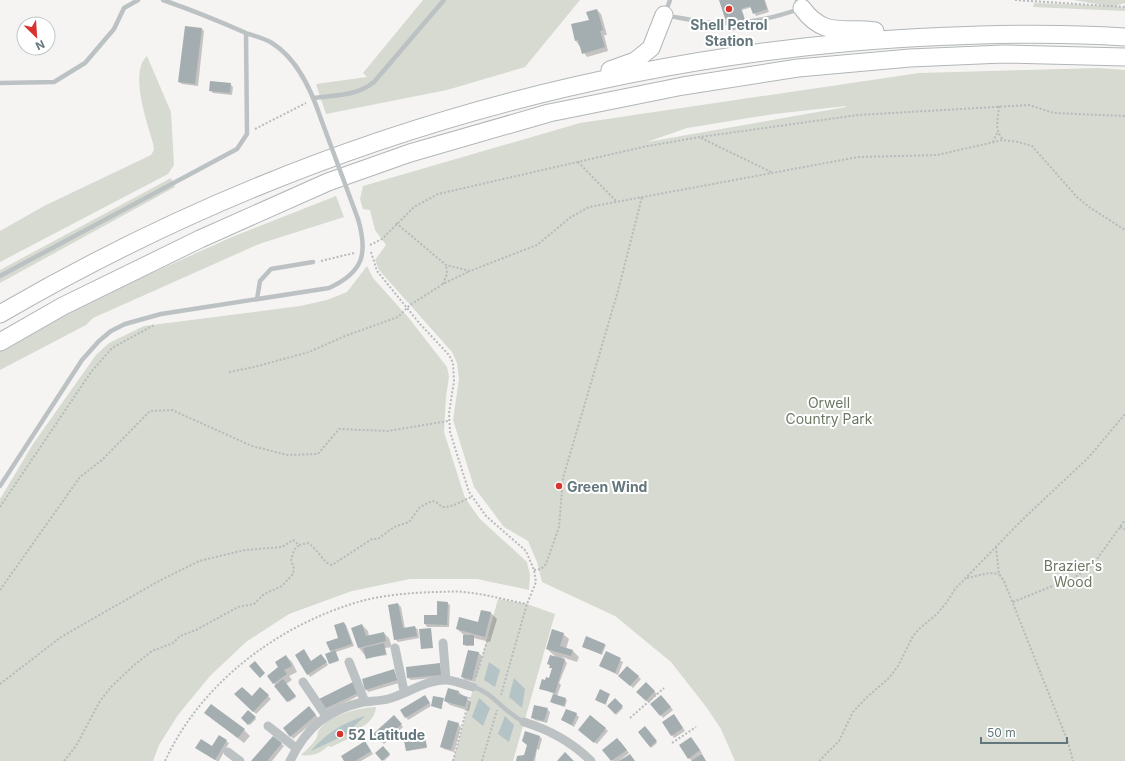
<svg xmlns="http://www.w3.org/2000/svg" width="1125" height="761" font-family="Inter,sans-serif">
<rect width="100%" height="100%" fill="#f5f4f2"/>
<path fill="#d6dad1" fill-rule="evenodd" d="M423,0H580L525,67L447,90L326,114L316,84L367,77L363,73Z
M1073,0H1125V3L1115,6L1125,8V11L1033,7L1034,3L1109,6Z
M147,56L171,112L174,165L168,174L0,262V231L44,206L151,155L154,150L153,143C147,122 129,72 147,56Z
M1098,68L1125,70V761H735L721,729L707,708L671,662L615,616L542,582L537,562L528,541L504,527L474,487L453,420L459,379L457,363L452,352L379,270L375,260L386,245L375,230L370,210L363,209L360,199L363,186L580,123L919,73ZM846,106V107L647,142L687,128L774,114Z
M171,178L175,187L0,283V270Z
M336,196L344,217L259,244L93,318L86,325L0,370V345L21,332L232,237Z
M367,266L373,278L408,317L447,367L449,377L446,397L444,432L465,498L480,519L527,562L530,575L529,590L477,579H410L352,591L289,614L246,642L210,676L178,715L159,745L153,761H0V499L33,444L96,355L109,343L144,326L300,306L327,300L347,292Z
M498,599L527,604L555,614L513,761H453Z
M376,707C375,719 366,726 355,730V733L348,739L331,747L328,746C321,753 312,757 301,755C306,750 312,745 316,739C318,736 317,733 319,730C331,714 358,708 376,707Z"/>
<path fill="#b4c3c5" d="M489,662L500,670L495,687L484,680Z
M514,678L525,689L522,708L509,697Z
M479,698L490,708L483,726L472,717Z
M365,716L345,735L311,751C328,732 341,724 365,716Z
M505,716L514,725L509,742L498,734Z"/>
<path fill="#0003" d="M720,0H765L769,12L756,16L752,7L742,10L747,26L731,31Z
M597,10L601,14L607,35H604L608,51L587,57L576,41L572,25L590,20Z
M202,29L204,31L198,86L182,84L179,82Z
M230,84L233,87L232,95L213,93L210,90Z
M447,603L450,605L449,627H427L425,624V616H438Z
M398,604L401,607L405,629L415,627L418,630L419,638L398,642L395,639Z
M482,611L491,613L497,619L490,642L474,638V646H465L464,635L457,629L479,623Z
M344,623L346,625L354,646L336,652L339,661L330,664L332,652L330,651L340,639Z
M362,625L368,631L369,636L384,633L389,638L392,647L385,648L387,655L367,658L359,648Z
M563,634L569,639L566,649L573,651L579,657L577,662L562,657L567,663L559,683L561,685L557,696L567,700L565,707L552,703L554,694L541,688L550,680L553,670L548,663L556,657L547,649Z
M587,638L606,645L602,655L583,647Z
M469,651L479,653L482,656L475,682L465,680L462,677Z
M606,653L623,662L618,675L600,666Z
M286,656L292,662L297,672L289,676L292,680L286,684L296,697L289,702L268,676L280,667Z
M324,658L328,665L310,677L308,674L311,662Z
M440,665L442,667L443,677L411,680L408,678Z
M627,667L641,679L633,688L620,676Z
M394,670L399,683L368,692L366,689Z
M646,683L657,694L649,703L637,692Z
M352,684L360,695L328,711L325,709Z
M260,688L271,699L256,714L236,694L252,698Z
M449,689L459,692L471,702L469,711L450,705L445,701Z
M609,695L606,705L597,701Z
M427,699L431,706L408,720L406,717Z
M443,699L442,709L432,706Z
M664,699L673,710L663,718L661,715Z
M615,700L623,708L616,715L608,706Z
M547,709L550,712L547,723L535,720L532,717Z
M312,710L318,718L293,739L291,736Z
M248,712L256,719L250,725L243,718Z
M576,714L579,717L574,727L562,720Z
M394,716L403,727L384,744L374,734Z
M591,716L608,731L597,744L582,732Z
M211,718L244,730L250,736L244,743Z
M676,718L685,731L674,738L672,735Z
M458,724L461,727L454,752L444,749L441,747Z
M645,727L657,743L651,748L639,733Z
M219,736L229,743L219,761H217L199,750L213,747Z
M274,737L284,746L272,761H253Z
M540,737L542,739L539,750L537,749L535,761H517L525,756L528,747L526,743Z
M424,738L427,748L407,751Z
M693,740L702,753L701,754L706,761H692L689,758Z
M620,741L629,753L619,761H613L604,750Z
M365,742L373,754L361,761H346Z
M383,747L390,755L384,761L377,753Z"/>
<path fill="#a4aeb1" d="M719,0H764L767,9L753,14L750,6L741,9L747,25L729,31Z
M597,9L603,30L600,31L605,47L582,54L578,40L575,41L571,24L589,20L586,12Z
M185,26L202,28L195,84L178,82Z
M210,81L231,83L230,93L209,91Z
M437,601L448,602L447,625L424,624V615H437Z
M398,603L403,628L415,626L417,636L394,640L388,605Z
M481,610L491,612L485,637L456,629L459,617L478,622Z
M344,622L352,644L330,651L326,642L338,638L334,625Z
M362,624L366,636L384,632L386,641L358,648L351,628Z
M431,628L433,648L421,649L419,629Z
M552,629L564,633L560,646L573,650L571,656L546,649Z
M463,635H474V645H463Z
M586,636L605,644L601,654L582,647Z
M384,643L386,654L366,659L363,648Z
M304,649L311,661L321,654L327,662L307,675L295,655Z
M335,650L339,660L329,664L325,654Z
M468,650L479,652L472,680L461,677Z
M606,651L621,658L615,673L599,666Z
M286,655L292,666L284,670L287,674L273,684L267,676L278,667L275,662Z
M550,655L565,659L555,693L539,689L542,679L545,680L546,677L549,678L552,668H549L550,665L547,664Z
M255,661L265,673L260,678L249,666Z
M440,663L441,675L407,678L406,667Z
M627,666L639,676L630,686L618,676Z
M394,669L397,680L365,690L362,679Z
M283,679L296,696L287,702L274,686Z
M353,682L358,693L324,709L319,699Z
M646,682L655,691L646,701L636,692Z
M242,687L252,696L260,687L269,695L253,712L234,694Z
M448,688L459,691L458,694L468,697L465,707L444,701Z
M600,689L610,694L605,704L595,700Z
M553,694L566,698L564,706L550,702Z
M425,695L430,703L405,718L400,710Z
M661,695L671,707L660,716L650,704Z
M433,696L444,698L441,709L431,706Z
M615,698L623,706L615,714L607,706Z
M211,704L245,729L238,738L204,713Z
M534,705L548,708L544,721L531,718Z
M309,706L316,715L290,737L283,728Z
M566,709L577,713L572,725L561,720Z
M248,710L256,717L248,725L241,718Z
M674,714L683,728L671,736L662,722Z
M394,715L402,724L381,742L373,734Z
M590,715L606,728L594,743L578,730Z
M448,720L459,723L451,750L440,747Z
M645,726L657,741L650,747L638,732Z
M525,731L540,736L534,758L533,761H516L517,756L524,755L527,745L522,741Z
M219,735L227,740L215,760L195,748L201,739L212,746Z
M273,736L282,743L267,761H251Z
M425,737L427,747L406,751L404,741Z
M691,737L700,750L688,759L679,745Z
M617,738L627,750L611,761L602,750Z
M365,741L371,751L355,761H344L341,756Z
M383,746L390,754L382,761L375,753Z
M565,752L574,761H557Z
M630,754L635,761H619Z
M702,754L706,761H691Z"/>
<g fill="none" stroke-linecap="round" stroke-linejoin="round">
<g stroke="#b1b6b8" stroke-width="19">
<path id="highway" d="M802,8C825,39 844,26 875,31
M610,70L635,61L651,48L664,15
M0,314C263,161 550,69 854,42C944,35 1035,31 1125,37
M0,342L63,306L200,239L328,182L410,153L549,113L683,86L798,68L910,58L1003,54L1125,57"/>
</g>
<path stroke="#b6babb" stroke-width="2" stroke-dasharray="2 2" stroke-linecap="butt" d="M1015,0L1125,7
M999,106C998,121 994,129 1003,140
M255,129L306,103
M701,138L771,172
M993,142L997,133
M578,162L616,201
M396,223L446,265L470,271L537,245L571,217L589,207L858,157L937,155L1003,140L1018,142L1032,146L1077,197L1089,207L1125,230
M370,245L382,239L414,207L438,194L643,147L700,137L858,115L1029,105L1054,113L1125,116
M371,252L377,271L420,324L449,355L453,363L454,381L449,413L450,432L469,492L486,516L526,551L534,570L536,582L527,604L501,695
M321,261L354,253
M443,284L447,274L446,265
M229,372L254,367L309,352L345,336L398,317L410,305L443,284L470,271
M0,507L91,372L112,348L154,325
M1120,527L1125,529
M996,547L999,574L1004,581L1068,742L1073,761
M534,570L541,569L546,564L559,527L563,478L618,291L642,197
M967,578L989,573L999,574
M0,590L80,477L102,460L150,411L172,410L252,446L287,455L318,454L339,429L388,431L448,421
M1013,602L1075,577L1092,566L1125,520
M476,677L489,635
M0,684L61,637L159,581L199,561L245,550L282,547L293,540L299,545L308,543C318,549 322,562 332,565L372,539H378L394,527L409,522L420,507L432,501L436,502L442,507C453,508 462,500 472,497
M630,718L664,688
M672,743L696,727
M64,761L76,746L100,701L111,687L133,666L152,651L173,643L180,636L196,630L238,607L254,604L264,594L282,586L293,574L294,569L291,560L294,550L299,545
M165,761C201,683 277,626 358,602C382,595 409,593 434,592C444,592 454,591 464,592C485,594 506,600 527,604
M453,761L470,696
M482,761L497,710
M819,761L839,741L853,712L866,698L889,678L898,666L913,636L920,628L937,614L947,602L955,589L1020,522L1089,457L1125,414"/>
<path stroke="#bcc2c3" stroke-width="4.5" d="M163,0C192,10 219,21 246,33C254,36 264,38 272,43C298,59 312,92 321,119
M666,11L670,0
M668,16C684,18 701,23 717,23C745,24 775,18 802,8L797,0
M0,83L54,82L85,63L114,29L124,8L138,0
M314,98C336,95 357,96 374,82L444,0
M0,276L237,149L247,134L246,33
M257,299L260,281L271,269L313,262
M0,486L82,360L99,341L111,331L125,324L161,314L329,288C364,272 368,253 358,219
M473,687C492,692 505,713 524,722"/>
<path stroke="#bcc2c3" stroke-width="9" d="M443,643L446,680
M395,648L404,691
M349,662L365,702
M303,682L326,716
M524,722C550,730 571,741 591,761
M268,726L296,748
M228,752L240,761
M290,761C306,728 327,710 363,702C371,701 380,701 388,699C407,694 425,680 446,680C454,680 465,685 473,687"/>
<use href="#highway" stroke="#fff" stroke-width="17"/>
<path stroke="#bcc2c3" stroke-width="4.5" d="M321,119L358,219"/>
</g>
<g fill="#d8332f" stroke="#fff" stroke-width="1.5">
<circle cx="729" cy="9" r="4"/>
<circle cx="559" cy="486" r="4"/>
<circle cx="340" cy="734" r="4"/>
</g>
<g text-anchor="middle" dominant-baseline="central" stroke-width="4" stroke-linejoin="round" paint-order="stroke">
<g font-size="14" font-weight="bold" fill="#62767b" stroke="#fff" text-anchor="start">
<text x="729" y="24" text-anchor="middle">Shell Petrol<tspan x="729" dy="16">Station</tspan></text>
<text x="567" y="486">Green Wind</text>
<text x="348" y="734">52 Latitude</text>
</g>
<g font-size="14" fill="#6d7964" stroke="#fff">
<text x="829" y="402">Orwell<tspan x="829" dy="16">Country Park</tspan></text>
<text x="1073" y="565">Brazier's<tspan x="1073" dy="16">Wood</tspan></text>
</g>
</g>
<g transform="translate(36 36) rotate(155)"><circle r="19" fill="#ffffff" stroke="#c0c8ca"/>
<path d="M0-3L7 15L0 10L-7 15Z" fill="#d8332f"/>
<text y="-6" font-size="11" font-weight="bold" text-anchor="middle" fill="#62767b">N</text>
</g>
<path d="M981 737v6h86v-6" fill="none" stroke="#62767b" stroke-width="2"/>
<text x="987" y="737" font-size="12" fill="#62767b" stroke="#ffffff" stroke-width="3" paint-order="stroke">50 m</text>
</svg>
